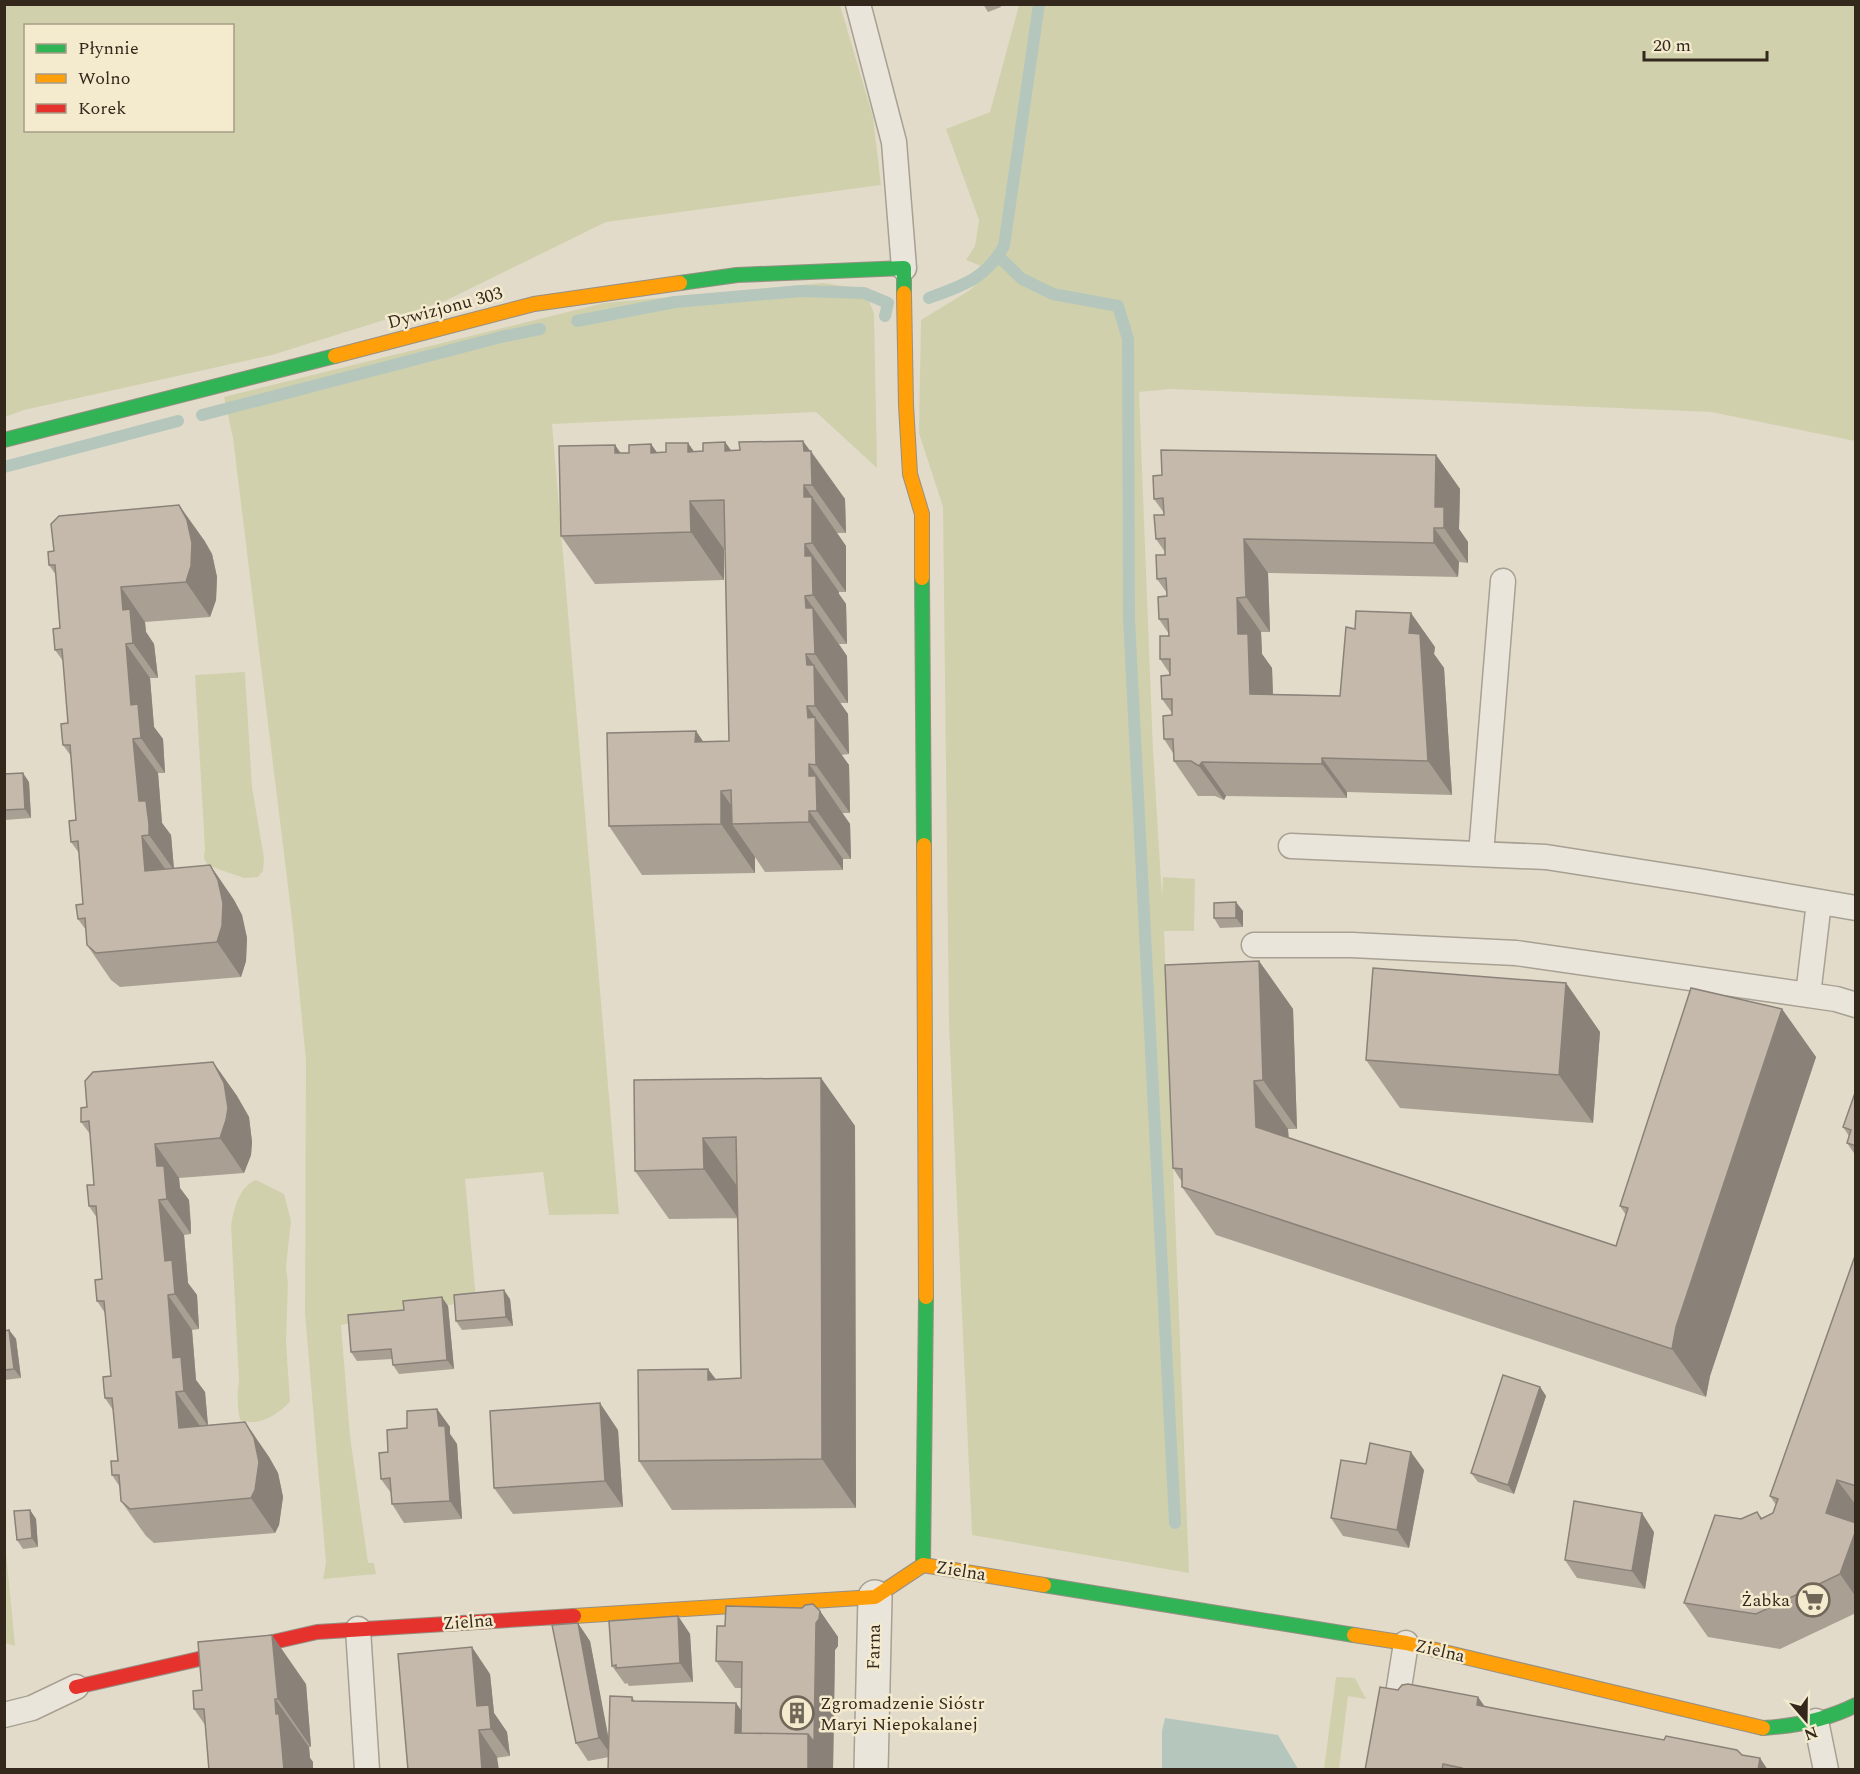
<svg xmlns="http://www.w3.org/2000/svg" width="1860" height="1774" font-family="Spectral,serif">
<rect width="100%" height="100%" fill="#e2dbca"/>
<path fill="#d0d1ac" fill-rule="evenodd" d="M5,4L840,5L873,117L881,185L606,222L445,301L272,355L24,410L5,417ZM26,26H232V130H26Z
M1019,5H1855V441L1711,412L1171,389L1139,392L1153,750L1162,897L1163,877L1195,879L1194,931H1164L1189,1573L972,1535L949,1026L943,507L919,433L921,320L970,290L991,270L966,260L975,246L979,220L946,129L990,112Z
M823,283L864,289L874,313L877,468L816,412L552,424L619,1214L549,1215L543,1172L465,1179L476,1300L341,1325L350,1436L368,1563H374L376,1574L323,1579L326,1563L305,1313L306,1060L292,919L233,438L224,397L604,303Z
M245,672L252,787L264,858L263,871L258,877L244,878L209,866C204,861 203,857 205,850L195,675Z
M256,1180L284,1194L291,1221L286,1267L288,1284L286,1341L290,1402C277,1415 259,1427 240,1420C237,1407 237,1394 239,1381L231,1225C234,1209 239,1186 256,1180Z
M5,1541L15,1646L5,1643Z
M1336,1677L1355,1678L1366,1699L1348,1696L1339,1769H1324Z"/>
<path fill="#b5c7bc" d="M1165,1718L1278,1735L1298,1769H1162V1731Z"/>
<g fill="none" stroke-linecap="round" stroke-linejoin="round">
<path stroke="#b5c7bc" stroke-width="12" d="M998,256L1022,279L1053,294L1118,306L1128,339L1129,619L1175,1523
M929,298C964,285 985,279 1004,246L1039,4
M577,321L675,302L801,291L864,293L888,303L885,316
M202,415L501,337L540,329
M4,467L178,421"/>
<g stroke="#a7a093" stroke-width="27">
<path id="lane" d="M858,4L894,142L904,268
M1291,846L1546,857L1699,881L1856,908
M1481,854L1503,581
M1254,945H1352L1516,953L1836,999L1856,1005
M1808,995L1819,902
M358,1629L367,1770
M4,1715L32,1708L76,1687
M1816,1721L1826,1770
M1386,1770L1406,1643"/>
</g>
<g stroke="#a7a093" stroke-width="36">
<path id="street" d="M871,1770L875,1597"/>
</g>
<g stroke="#968f83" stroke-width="16">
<path id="fast" d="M680,283L737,275L904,268V293
M4,440L335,356
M922,578L924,845
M923,1565L926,1297
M1044,1585L1354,1635
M1763,1728C1797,1726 1826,1720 1856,1705"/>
</g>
<g stroke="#968f83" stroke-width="16">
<path id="slow" d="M904,293L906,405L910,474L922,514V578
M335,356L534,304L680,283
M924,845L926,1297
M574,1616L875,1597L923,1565L1044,1585
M1354,1635L1406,1643L1763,1728"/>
</g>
<g stroke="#968f83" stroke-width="16">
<path id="jam" d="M76,1687L317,1632L574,1616"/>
</g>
<use href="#lane" stroke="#eae5db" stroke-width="24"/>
<use href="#street" stroke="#eae5db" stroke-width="33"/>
<use href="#fast" stroke="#30b455" stroke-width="14"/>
<use href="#slow" stroke="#ff9f0a" stroke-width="14"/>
<use href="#jam" stroke="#e5322d" stroke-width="14"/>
</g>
<path fill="#a99f93" d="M983,4H1000L1001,7L988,12Z
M725,442L731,450L811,451L845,499L846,533H837L846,546V592H839V594L846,604L847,644H839L847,656L848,703H840L848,714L849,754L841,755L849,765L850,813H842L850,824L851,859H843V870L765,872L755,857V873L642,875L609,826L696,731L703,742L729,741L725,549H724V580L595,584L561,536L615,445L620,453H629L651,444L657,453L666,452L688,443L694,452L703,451Z
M1436,455L1460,489L1459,529L1468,542V563L1459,562L1458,577L1268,573L1270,632H1261L1262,654L1272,668L1273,694L1340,696L1435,647L1434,654L1444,668L1452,795L1347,792V798L1226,796L1224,800L1215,796H1198L1174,761L1173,753L1164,739L1172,715V713L1162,699L1170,674L1160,659L1169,636V634L1159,619L1167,596V593L1157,579L1165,555V552L1156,539L1164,515V513L1154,499Z
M204,540L212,554L217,577L216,600L210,617L145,622L146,632L154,644L158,678H150L154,727L163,739L165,773H158L162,823L171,835L174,869L210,865L234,900L242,915L247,938L246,961L241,977L120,987L111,980L87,945L86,930L78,919L83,904L79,853L71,842L76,820L71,756L63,745L68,723L63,661L55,650L60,628L56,575L49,565Z
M4,774L29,782L31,818L5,820L4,818Z
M1243,911V927L1220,928L1214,918Z
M1259,961L1293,1009L1297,1129H1288L1289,1138L1616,1246L1626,1215L1620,1206L1782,1009L1816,1057L1710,1376L1706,1397L1216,1235L1182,1187V1182L1173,1168Z
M1566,983L1600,1032L1593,1123L1400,1108L1366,1060Z
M213,1062L237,1096L249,1117L252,1142L251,1155L244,1173L179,1178L180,1188L189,1200L191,1223V1234L184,1235L188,1283L197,1295L199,1329L192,1330L196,1380L205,1392L208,1425L245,1422L269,1457L278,1473L283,1497L279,1525L275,1533L154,1543L146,1536L121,1501L120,1487L112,1475L118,1461L113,1410L105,1398L111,1376L105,1313L97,1301L102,1279L97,1218L89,1206L94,1185L90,1134L81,1122L87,1107Z
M821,1078L855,1126L856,1508L672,1510L639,1461L708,1369L716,1379L741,1378L737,1186L738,1218L669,1219L635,1171Z
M1856,1090V1156L1847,1143L1849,1136L1843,1127Z
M1856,1253V1613L1780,1649L1708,1637L1684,1603L1741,1519L1757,1512L1762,1518L1773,1513L1776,1505L1770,1496Z
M510,1299L513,1326L462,1330L456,1321Z
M448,1306L454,1369L399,1374L393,1365L392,1359L357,1361L351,1352L404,1310Z
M9,1330L16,1339L21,1378L4,1380V1331Z
M1540,1387L1546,1396L1514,1494L1478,1482L1471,1473Z
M437,1409L450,1427V1434L457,1444L462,1519L404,1523L392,1504L391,1493L381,1479L407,1428Z
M618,1430L623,1507L513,1514L494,1488Z
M1366,1464L1424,1470L1409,1548L1343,1536L1331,1518Z
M30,1510L36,1519L38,1547L23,1549L17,1540Z
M1654,1532L1645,1589L1577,1578L1565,1560Z
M820,1611L838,1637V1646L835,1650L833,1770L609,1757L588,1761L576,1743L590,1641L609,1743L632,1697L635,1701L736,1703L741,1711L742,1688H735L716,1661L725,1626Z
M678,1616L690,1634L693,1682L629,1686L627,1683L625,1684L612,1666Z
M490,1674L494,1713L507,1732L510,1756L408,1770Z
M306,1684L311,1747H309L310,1758L313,1762V1770H209L205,1725L194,1709Z
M1398,1690L1478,1697L1485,1707L1742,1755L1768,1770H1365Z"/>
<path fill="#8a8278" d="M803,441L845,499L846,533L812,485L804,451Z
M725,442L759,490L725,451Z
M688,443L722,491L688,452Z
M651,444L685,492L651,453Z
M615,445L649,493L615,453Z
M1436,455L1460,489L1459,529L1468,542V563L1444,528L1435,507Z
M804,485L846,546V592L812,543L804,497Z
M690,501L724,549V580L691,532Z
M179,505L204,540L212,554L217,577L216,600L210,617L186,582Z
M1434,528L1459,562L1458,577L1434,543Z
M1244,539L1268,573L1270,632L1246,597Z
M805,544L839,592V594L846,604L847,644L813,595L805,556Z
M121,587L145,622L146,632L154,644L158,678L133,643L123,610Z
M805,596L847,656L848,703L815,654L806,608Z
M1237,598L1261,632L1262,654L1272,668L1274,728L1250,694L1238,634Z
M1411,613L1435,647L1434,654L1444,668L1452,795L1428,761L1409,633Z
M126,644L150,678L154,727L163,739L165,773L141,738L131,705Z
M806,654L848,714L849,754L815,706L807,665Z
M807,706L849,765L850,813L816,765L808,718Z
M696,731L729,779L695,742Z
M133,739L158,773L162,823L171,835L174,870L149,835L139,801Z
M1322,758L1347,792V798L1322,764Z
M1202,762L1226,796L1224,800L1199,766Z
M809,764L850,824L851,859L817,811L809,776Z
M23,773L29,782L31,818L25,809Z
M721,791L744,823L732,824L755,857V873L721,824Z
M809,811L843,859V870L809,822Z
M142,836L166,870L145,871Z
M210,865L234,900L242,915L247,938L246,961L241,977L217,942Z
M1236,902L1243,911V927L1236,918Z
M1259,961L1293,1009L1297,1129L1263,1080Z
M1566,983L1600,1032L1593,1123L1559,1075Z
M1782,1009L1816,1057L1710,1376L1706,1397L1672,1349L1676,1327Z
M213,1062L237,1096L249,1117L252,1142L251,1155L244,1173L220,1138Z
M821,1078L855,1126L856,1508L822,1459Z
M1254,1081L1288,1129L1290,1176L1256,1127Z
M703,1138L737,1186L738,1218L704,1169Z
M155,1144L179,1178L180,1188L189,1200L191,1234L167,1199L157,1166Z
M159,1200L184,1235L188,1283L197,1295L199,1329L175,1294L165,1261Z
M504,1290L510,1299L513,1326L506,1317Z
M168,1295L192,1330L196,1380L205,1392L208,1426L184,1391L173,1358Z
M442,1297L448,1306L454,1369L447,1360Z
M9,1330L16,1339L21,1378L14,1369Z
M708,1369L742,1417L708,1380Z
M1540,1387L1546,1396L1514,1494L1508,1485Z
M176,1392L200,1426L179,1428Z
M600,1403L618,1430L623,1507L605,1481Z
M437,1409L450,1427V1434L457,1444L462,1519L450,1501L439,1426Z
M245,1422L269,1457L278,1473L283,1497L279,1525L275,1533L251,1498Z
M1411,1452L1424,1470L1409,1548L1397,1530Z
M1837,1480L1856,1505V1597L1840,1574L1826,1513Z
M30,1510L36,1519L38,1547L32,1538Z
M1642,1513L1654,1532L1645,1589L1632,1571Z
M820,1611L838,1637V1646L835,1650L833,1770H808V1734L816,1623Z
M678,1616L690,1634L693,1682L680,1663Z
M578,1623L590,1641L612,1756L599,1738Z
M272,1635L306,1684L311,1747L278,1699Z
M472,1647L490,1674L494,1713L507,1732L510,1756L491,1729L477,1706Z
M1478,1697L1512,1746L1477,1705Z
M275,1699L309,1747L310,1758L313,1762V1770H283Z
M736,1703L760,1737L735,1733Z
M479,1730L497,1757L499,1770H482Z
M1760,1758L1768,1770H1758Z"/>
<path fill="#c5b9ab" stroke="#8a8278" stroke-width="1.5" d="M803,441L804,451H811L812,485H804V497H812V543L805,544V556H812L813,595L805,596L806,608H813L815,654H806L807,665H814L815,706H807L808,718L815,717L816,765L809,764V776H816L817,811H809V822L732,824L731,790L721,791V824L609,826L607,733L696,731L695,742L729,741L724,500L690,501L691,532L561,536L559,446L615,445V453H629V445L651,444V453L666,452V443H688V452L703,451V443L725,442V451L740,450L739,442Z
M1161,450L1436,455L1435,507H1444V528H1434V543L1244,539L1246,597L1237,598L1238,634H1248L1250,694L1340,696L1346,627L1355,629L1356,611L1411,613L1409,633L1420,634L1428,761L1322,758V764L1202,762L1199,766L1191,761H1174L1173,739H1164L1163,716L1172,715V699H1162L1161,676L1170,675V659H1160V636H1169L1168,619H1159L1158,597L1167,596L1166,578L1157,579L1156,555H1165V538L1156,539L1154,515H1164L1163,498L1154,499L1153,476L1162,475Z
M179,505L187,520L192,543L191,566L186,582L121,587L123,610L130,609L133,643L126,644L131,705L138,704L141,738L133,739L139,801H146L149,824V835L142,836L145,871L210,865L218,880L223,903L222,926L217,942L96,953L87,945L85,918L78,919L76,905L83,904L78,841L71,842L70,832L69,821L76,820L70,745H63L62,736L61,724L68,723L62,649L55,650L53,629L60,628L55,565H49L48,552L54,551L51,524L59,516Z
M23,773L25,809L4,810V774Z
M1236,902V918H1214V903Z
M1259,961L1263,1080L1254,1081L1256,1127L1616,1246L1628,1208L1620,1206L1691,988L1782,1009L1676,1327L1672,1349L1182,1187V1169L1173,1168L1165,965Z
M1373,968L1566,983L1559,1075L1366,1060Z
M213,1062L224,1083L228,1108L226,1120L220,1138L155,1144L157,1166H164L166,1189L167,1199L159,1200L165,1261L172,1260L175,1294L168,1295L173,1358L181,1357L184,1391L176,1392L179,1428L245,1422L254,1438L259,1462L255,1490L251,1498L130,1509L121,1501L119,1475H112L111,1461H118L112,1398H105L104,1389L103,1377L111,1376L104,1301H97L95,1280L102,1279L96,1206H89L87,1185H94L89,1121L81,1122V1108L87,1107L85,1081L93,1072Z
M821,1078L822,1459L639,1461L638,1370L708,1369V1380L741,1378L736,1137L703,1138L704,1169L635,1171L634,1080Z
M1856,1090V1146L1847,1143L1851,1130L1843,1127Z
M1856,1253V1486L1837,1480L1826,1513L1856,1523V1530L1840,1574L1756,1614L1684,1603L1715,1515L1741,1519L1757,1512L1761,1519L1773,1513L1778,1499L1770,1496Z
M504,1290L506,1317L456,1321L454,1295Z
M442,1297L447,1360L393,1365L391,1349L351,1352L348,1315L404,1310L403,1301Z
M9,1330L14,1369L4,1370V1331Z
M1503,1375L1540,1387L1508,1485L1471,1473Z
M600,1403L605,1481L494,1488L490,1411Z
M437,1409L439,1426H445L450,1501L392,1504L390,1478L381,1479L379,1453L388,1452L387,1430L407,1428V1411Z
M1370,1443L1411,1452L1397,1530L1331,1518L1341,1460L1366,1464Z
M1574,1501L1642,1513L1632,1571L1565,1560Z
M30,1510L32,1538L17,1540L14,1511Z
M813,1604L820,1611L819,1619L816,1623L814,1742L808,1734L741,1733L742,1662L716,1661L717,1626H725L726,1606L802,1608L805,1605Z
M678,1616L680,1663L616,1668V1665L612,1666L609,1621Z
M578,1623L599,1738L576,1743L552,1625Z
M272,1635L278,1699H275L276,1714H279L284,1770H209L204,1709H194L193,1691L202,1690L198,1642Z
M472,1647L477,1706L489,1705L491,1729L479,1730L482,1770H408L398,1654Z
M1408,1684L1478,1697L1477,1705L1487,1707L1664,1740L1666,1736L1737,1750L1742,1755L1760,1758L1758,1770H1461L1462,1768L1443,1764L1442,1770H1365L1380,1687L1398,1690L1402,1685Z
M610,1696L632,1697V1701L736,1703L735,1733L808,1734V1770H608Z"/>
<defs>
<g id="supermarket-ring" transform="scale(1.725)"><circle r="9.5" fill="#f4eace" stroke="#716759" stroke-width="1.5"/><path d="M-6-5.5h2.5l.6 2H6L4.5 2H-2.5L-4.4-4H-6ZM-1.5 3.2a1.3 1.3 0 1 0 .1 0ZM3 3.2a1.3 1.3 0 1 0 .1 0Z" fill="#716759"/></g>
<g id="building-ring" transform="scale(1.725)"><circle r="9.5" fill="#f4eace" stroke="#716759" stroke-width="1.5"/><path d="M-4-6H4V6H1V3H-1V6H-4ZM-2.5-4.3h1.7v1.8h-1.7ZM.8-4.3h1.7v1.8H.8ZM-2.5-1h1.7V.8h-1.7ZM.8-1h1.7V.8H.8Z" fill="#716759"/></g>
</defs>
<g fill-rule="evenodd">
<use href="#supermarket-ring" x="1813" y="1600"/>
<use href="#building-ring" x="797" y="1713"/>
</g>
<g text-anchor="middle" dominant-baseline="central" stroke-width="5" stroke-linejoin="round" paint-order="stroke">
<g font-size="18" fill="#34281c" stroke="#f4eace">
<text transform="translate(445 308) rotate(-15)">Dywizjonu 303</text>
<text transform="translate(961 1571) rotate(9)">Zielna</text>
<text transform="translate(468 1622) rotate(-4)">Zielna</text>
<text transform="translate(874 1647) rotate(-89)">Farna</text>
<text transform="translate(1440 1651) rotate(13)">Zielna</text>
</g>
<g font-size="18" fill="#34281c" stroke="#f4eace" text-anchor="end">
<text x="1790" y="1600">Żabka</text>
<text x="820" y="1703" text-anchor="start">Zgromadzenie Sióstr<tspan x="820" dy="21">Maryi Niepokalanej</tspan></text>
</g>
</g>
<rect width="1860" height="1774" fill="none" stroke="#34281c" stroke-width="12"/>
<rect x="24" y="24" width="210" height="108" fill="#f4eace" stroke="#a79c87" stroke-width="1.5"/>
<rect x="36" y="44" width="30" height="9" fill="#30b455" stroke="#a79c87" stroke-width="1.5"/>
<text x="78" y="54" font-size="18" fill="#34281c">Płynnie</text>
<rect x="36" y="74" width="30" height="9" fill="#ff9f0a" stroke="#a79c87" stroke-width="1.5"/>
<text x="78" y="84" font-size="18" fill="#34281c">Wolno</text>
<rect x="36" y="104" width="30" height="9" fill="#e5322d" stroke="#a79c87" stroke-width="1.5"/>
<text x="78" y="114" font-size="18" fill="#34281c">Korek</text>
<g transform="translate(1806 1720) rotate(160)" stroke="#f4eace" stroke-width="4.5" paint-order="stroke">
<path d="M0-4.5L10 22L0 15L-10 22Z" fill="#34281c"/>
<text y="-9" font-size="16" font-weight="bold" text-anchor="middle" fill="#34281c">N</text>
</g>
<path d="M1644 51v9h123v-9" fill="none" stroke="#34281c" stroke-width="3"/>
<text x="1653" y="51" font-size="18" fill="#34281c" stroke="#f4eace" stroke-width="4.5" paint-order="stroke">20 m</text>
</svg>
